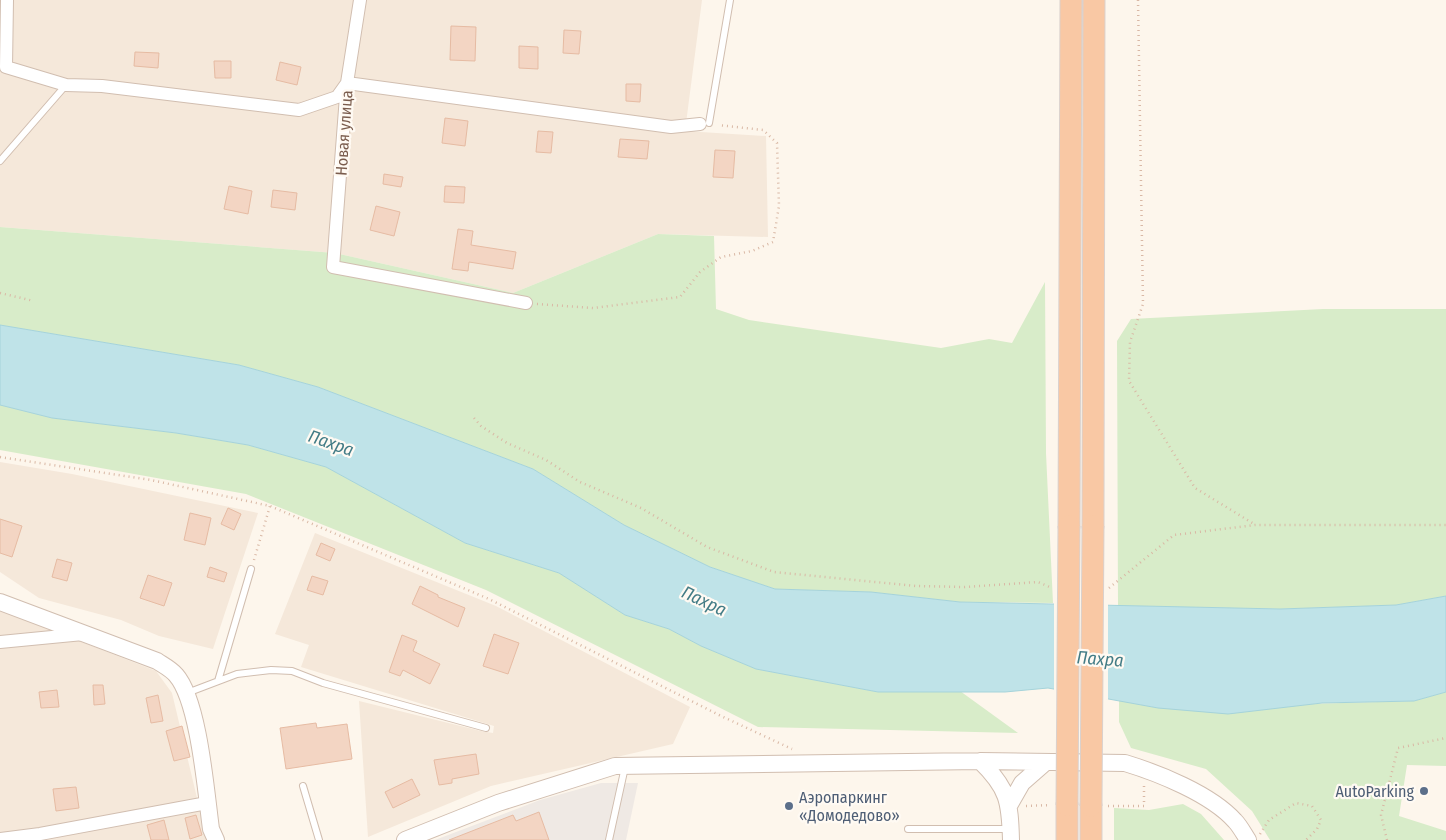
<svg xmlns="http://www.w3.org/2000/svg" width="1446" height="840" font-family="'Fira Sans Condensed',sans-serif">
<rect width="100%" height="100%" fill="#fdf6ec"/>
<path fill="#f5e8da" d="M0,0H702L685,131L766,136L768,237L658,234L513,293L335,253L0,227Z
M0,462L72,474L258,513L213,649L159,636L121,620L39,598L0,572Z
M315,533L496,606L690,707L673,744L491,786L368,837L359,701L481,731L493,733L494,726L301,667L309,645L275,634Z
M0,610L156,671L172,693L207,840H0Z"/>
<path fill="#efe9e4" d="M601,783H638L626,840H435L540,800Z"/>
<path fill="#d8ecc9" d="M0,227L335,253L513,293L658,234L714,236L716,309L749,320L941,348L989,339L1012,343L1045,282L1046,453L1053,603L960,602L871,592L775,589L710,567L624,525L533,469L318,387L239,365L0,325Z
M1323,309H1446V596L1396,605L1280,609L1118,606L1117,341L1131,319Z
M0,405L52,418L176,433L248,445L326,467L465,543L559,573L625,615L669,629L701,646L756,669L878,692L960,691L1018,733L758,727L486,590L246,494L0,450Z
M1446,692V766L1407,765L1399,816L1446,831V840H1270L1252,811L1206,769L1131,748L1119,722V700L1158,708L1414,701Z
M1183,804L1201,814L1224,840H1114V808L1149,810Z"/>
<path fill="#bfe3e8" stroke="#a5d3da" d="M0,325L239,365L318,387L533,469L624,525L710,567L775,589L871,592L960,602L1280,609L1396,605L1446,596V692L1414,701L1322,703L1228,714L1158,708L1048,688L1005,692H878L756,669L701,646L669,629L625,615L559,573L465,543L326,467L248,445L176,433L52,418L0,405Z"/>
<path fill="#fdf6ec" d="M1054,601L1108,603V700L1054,692Z"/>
<path fill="#f3d5c3" stroke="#e6bba3" d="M451,26L476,27L475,61L450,60Z
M564,30L581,31L579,54L563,53Z
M519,46L538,47V69L519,68Z
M135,52L159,53L158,68L134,66Z
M214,61H231V78H215Z
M280,62L301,67L297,85L276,80Z
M626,84H641L640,102L626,101Z
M445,118L468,121L465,146L442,143Z
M538,131L553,132L551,153L536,152Z
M620,139L649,141L647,159L618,157Z
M715,150L735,151L733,178L713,177Z
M384,174L403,177L401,187L383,184Z
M229,186L252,191L248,214L224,209Z
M445,186L465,187L464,203L444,202Z
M273,190L297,193L295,210L271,207Z
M376,206L400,212L394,236L370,230Z
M458,229L473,231L471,245L516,252L513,269L469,262L468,271L452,269Z
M228,508L241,514L234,530L221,524Z
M190,513L211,518L205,545L184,540Z
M0,519L22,526L12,557L0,553Z
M321,543L335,549L330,561L316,555Z
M57,559L72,563L67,581L52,577Z
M210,567L227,573L224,582L207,577Z
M148,575L172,583L164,606L140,598Z
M312,576L328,581L323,595L307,590Z
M420,586L438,595V597L465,608L458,627L412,604Z
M494,634L519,643L508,674L483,666Z
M402,635L417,641L413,651L440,664L430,684L403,670L400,676L389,672Z
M93,685H103L105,704L94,705Z
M57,690L59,707L41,708L39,692Z
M158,695L163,721L151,723L146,698Z
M316,723L317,728L347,724L352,759L286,769L280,728Z
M182,726L190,757L174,761L166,731Z
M476,754L479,774L452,779V783L439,785L434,760Z
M412,779L420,795L393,808L385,792Z
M76,787L79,808L56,811L53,789Z
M539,812L549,840H449L513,815L516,821Z
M196,815L202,835L190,839L185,818Z
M164,820L169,840H151L147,825Z"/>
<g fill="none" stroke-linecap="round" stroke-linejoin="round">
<g stroke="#d1beb0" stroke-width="8">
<path id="service" d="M709,123L730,0
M0,161L66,85
M218,681L251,569
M187,693L237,674L271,670L292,671L323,683L486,728
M303,786L319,840
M908,829H1010
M609,840L625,767"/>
</g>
<g stroke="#d1beb0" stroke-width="14">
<path id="minor" d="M7,0L6,67L66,85L102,86L299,110L337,97L347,83L671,127L700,124
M360,0L347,83L333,267L526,303
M0,642L83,634
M0,839L40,834L207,803"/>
</g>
<g stroke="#d1beb0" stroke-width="18">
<path id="tertiary" d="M0,602L157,661C163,665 171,669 176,675C199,701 206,793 211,829L216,840
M980,761C1008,788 1010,802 1011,840
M1010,804L1022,783L1046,762
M405,840L498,803L615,766L980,761L1125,763C1158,773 1211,794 1235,821C1240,826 1244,834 1248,840"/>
</g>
<g stroke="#dad1cd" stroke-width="23">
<path id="trunk" d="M1069,526L1071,0
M1093,526L1094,0
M1067,805V840
M1091,840V806"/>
</g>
<path stroke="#d9b8a5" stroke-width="2.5" stroke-dasharray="1 4" stroke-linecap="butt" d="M1138,0L1143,304L1130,342L1129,381L1195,488L1254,524
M0,293L34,301
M537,304L593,308L680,297L700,272L721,257L752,251L773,242L779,206L777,143L763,130L718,125
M474,418L481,426L507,443L546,460L580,482L641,508L707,547L774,572L916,586L965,587L1038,582L1052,588
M0,457L151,480L270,506L489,599L719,715L792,749
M254,560L270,506
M1109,588L1174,535L1255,525H1446
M1026,806L1051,805
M1108,806H1144V785
M1260,834L1269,820L1296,803L1312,806L1321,820L1317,829L1306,840
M1387,840L1381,815L1398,748L1446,738"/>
<use href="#service" stroke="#fff" stroke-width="6"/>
<use href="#minor" stroke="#fff" stroke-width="12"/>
<use href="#tertiary" stroke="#fff" stroke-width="16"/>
<use href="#trunk" stroke="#f9c8a4" stroke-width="21"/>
<g stroke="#dad1cd" stroke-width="23" stroke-linecap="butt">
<path id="trunk-bridge" d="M1067,805L1069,526
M1091,806L1093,526"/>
</g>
<use href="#trunk-bridge" stroke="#f9c8a4" stroke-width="21"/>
</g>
<g fill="#5c6f8a" stroke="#fffaf3" stroke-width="2">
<circle cx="1424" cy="791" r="5"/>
<circle cx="789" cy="806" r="5"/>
</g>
<g text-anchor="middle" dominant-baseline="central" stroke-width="4.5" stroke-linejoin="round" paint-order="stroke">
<g font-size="16" fill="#7a5c4d" stroke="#fffaf3">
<text transform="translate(344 133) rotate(-86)">Новая улица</text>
</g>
<g font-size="16" fill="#4e5e75" stroke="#fffaf3" text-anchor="end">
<text x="1414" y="791">AutoParking</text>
<text x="799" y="797" text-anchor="start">Аэропаркинг<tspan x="799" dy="18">«Домодедово»</tspan></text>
</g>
<g font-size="18" font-style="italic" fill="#437c86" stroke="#fffaf3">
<text transform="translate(331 443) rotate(19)">Пахра</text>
<text transform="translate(704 601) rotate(25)">Пахра</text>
<text transform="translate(1100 659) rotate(4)">Пахра</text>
</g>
</g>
</svg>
